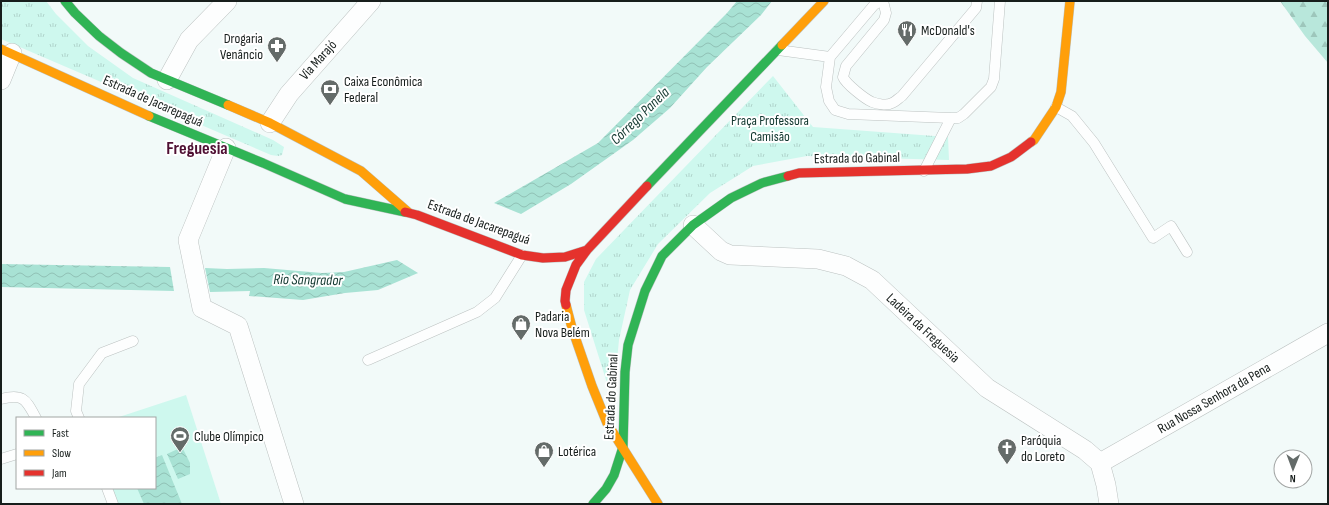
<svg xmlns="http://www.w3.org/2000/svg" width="1329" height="505" font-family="'Sofia Sans Condensed',sans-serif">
<defs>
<pattern id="grass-tufts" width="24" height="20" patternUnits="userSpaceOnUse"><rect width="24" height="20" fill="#cef8ee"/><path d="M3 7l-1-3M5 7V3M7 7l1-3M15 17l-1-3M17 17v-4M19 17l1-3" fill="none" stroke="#b0d4cc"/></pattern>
<pattern id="forest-firs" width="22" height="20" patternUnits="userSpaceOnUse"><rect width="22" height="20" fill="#b8e7db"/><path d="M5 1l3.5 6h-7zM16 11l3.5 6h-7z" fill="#9dc6bb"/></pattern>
<pattern id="water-waves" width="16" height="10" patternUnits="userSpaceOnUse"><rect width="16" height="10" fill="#a8e2d4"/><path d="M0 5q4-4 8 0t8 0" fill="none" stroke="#90c1b5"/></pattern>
</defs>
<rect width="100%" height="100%" fill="#f2faf9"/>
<path fill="url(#grass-tufts)" d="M1,1H46L56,14L88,46L133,78L273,140L284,147L282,155L278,156L271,155L1,39Z
M773,76L813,127L948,137L949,160L807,156L753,166L710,193L658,244L630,290L619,340L613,402L584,310V282L596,259Z"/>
<path fill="url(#forest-firs)" d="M1280,1H1328V63L1305,36Z"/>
<path fill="#cef8ee" d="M186,395L221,504H114L107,488H155V418H116Z"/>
<path fill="url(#water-waves)" d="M737,1H772L761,15L707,67L670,108L633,140L571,184L521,214L494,203L598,143L727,13Z
M397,260L418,273L378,290L345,293L303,300L249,296L250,291L210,292L205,268L227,269L264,268L322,273L344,272Z
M1,264L170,267L174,291L1,287Z
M182,447L190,463V474L178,479L167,454Z
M162,455L182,504H144L137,488H155V458Z"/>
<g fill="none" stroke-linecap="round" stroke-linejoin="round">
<g stroke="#bcc2c1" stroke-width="11">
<path id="lane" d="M880,1L874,5L830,57L826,87L829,101L835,110L848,114L951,118H958L964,114L991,87L994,79L1000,1
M883,1L886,13L884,20L846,66L843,77C846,84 865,99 872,102C877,104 887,106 892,103C895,102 899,98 902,96L976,8L977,1
M778,50L830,57
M1056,107L1072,116L1094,143L1153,238L1171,226L1187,252
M924,171L951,118
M368,360L477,312L495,298L522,255
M1,399C24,393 26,400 36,418
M79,418L76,411L79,384L102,353L133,341
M1,459L17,454
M107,488L113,504"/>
</g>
<g stroke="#bcc2c1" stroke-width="20">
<path id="street" d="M1,80L12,53
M167,80L189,40L227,1
M270,123L289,94L371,1
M226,148L188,240L202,308L238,326L294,504
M693,225L721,251L730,255L818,259L846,266L872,280L987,388L1085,450L1100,463L1106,485L1109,504
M1100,463L1328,333"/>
</g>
<g stroke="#bcc2c1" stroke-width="10">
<path id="fast" d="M65,1L75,13L99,36L121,53L151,73L228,105
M149,116L263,163L345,199L405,212
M647,186L782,45
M593,504L606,489L614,475L623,447L625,372L628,345L645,291L662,256L693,225L731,198L762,183L788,176"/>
</g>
<g stroke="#bcc2c1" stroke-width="10">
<path id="slow" d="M782,45L824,1
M1,49L149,116
M228,105L270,123L361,171L408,212
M1031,142L1034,140L1056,107L1061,92L1070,1
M566,305L572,328L592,386L607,423L658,504"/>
</g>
<g stroke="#bcc2c1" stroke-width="10">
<path id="jam" d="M788,176L799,173L967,169L991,166L1011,157L1031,142
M405,212L417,215L522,255L543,258L565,257L587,250
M566,305L565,301L566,290L576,265L587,250L647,186"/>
</g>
<use href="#lane" stroke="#fdfefe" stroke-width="10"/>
<use href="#street" stroke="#fdfefe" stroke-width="19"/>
<use href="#fast" stroke="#30b455" stroke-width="9"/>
<use href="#slow" stroke="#ff9f0a" stroke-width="9"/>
<use href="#jam" stroke="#e5322d" stroke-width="9"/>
</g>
<defs>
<g id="restaurant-pin" transform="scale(1)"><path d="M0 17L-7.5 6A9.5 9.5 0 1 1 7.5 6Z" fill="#646b69" stroke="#fff"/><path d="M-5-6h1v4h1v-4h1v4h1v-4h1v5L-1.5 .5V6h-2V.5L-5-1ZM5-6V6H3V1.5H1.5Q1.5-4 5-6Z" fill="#fff"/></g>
<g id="pharmacy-pin" transform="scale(1)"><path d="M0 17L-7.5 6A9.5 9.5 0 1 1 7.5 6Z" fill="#646b69" stroke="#fff"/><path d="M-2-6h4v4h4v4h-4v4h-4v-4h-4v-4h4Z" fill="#fff"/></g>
<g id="bank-pin" transform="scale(1)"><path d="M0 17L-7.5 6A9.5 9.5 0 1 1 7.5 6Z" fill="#646b69" stroke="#fff"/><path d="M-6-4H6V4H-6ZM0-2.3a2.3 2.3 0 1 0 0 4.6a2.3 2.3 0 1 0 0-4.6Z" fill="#fff"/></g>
<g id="shop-pin" transform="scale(1)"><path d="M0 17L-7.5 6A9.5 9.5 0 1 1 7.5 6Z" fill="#646b69" stroke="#fff"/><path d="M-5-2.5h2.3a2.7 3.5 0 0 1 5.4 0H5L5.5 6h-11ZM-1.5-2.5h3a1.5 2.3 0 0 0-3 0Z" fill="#fff"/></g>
<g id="stadium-pin" transform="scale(1)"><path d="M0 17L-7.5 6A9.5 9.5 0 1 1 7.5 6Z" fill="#646b69" stroke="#fff"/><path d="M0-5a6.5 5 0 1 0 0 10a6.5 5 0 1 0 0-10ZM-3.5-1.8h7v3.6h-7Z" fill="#fff"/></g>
<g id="church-pin" transform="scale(1)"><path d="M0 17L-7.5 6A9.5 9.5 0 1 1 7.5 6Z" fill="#646b69" stroke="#fff"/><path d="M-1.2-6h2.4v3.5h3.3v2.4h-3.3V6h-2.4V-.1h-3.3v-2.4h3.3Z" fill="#fff"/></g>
</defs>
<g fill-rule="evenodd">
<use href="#restaurant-pin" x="907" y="30"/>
<use href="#pharmacy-pin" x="277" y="46"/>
<use href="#bank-pin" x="330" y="89"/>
<use href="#shop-pin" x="521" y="324"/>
<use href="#stadium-pin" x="180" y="436"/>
<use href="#church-pin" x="1007" y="448"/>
<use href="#shop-pin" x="544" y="451"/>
</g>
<g text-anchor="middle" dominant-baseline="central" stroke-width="4" stroke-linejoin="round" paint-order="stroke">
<g font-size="14" fill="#171e1c" stroke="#fff" text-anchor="start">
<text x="921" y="30">McDonald's</text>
<text x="263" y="38" text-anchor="end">Drogaria<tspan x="263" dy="16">Venâncio</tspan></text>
<text x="344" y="81">Caixa Econômica<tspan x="344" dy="16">Federal</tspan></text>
<text x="535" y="316">Padaria<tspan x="535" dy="16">Nova Belém</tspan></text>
<text x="194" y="436">Clube Olímpico</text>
<text x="1021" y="440">Paróquia<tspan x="1021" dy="16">do Loreto</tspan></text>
<text x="558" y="451">Lotérica</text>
</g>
<g font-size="14" fill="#171e1c" stroke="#fff">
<text transform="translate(318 60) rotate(-48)">Via Marajó</text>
<text transform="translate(153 101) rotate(24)">Estrada de Jacarepaguá</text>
<text transform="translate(857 158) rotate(-1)">Estrada do Gabinal</text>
<text transform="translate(479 222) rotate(20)">Estrada de Jacarepaguá</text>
<text transform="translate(923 328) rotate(43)">Ladeira da Freguesia</text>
<text transform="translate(611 397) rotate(-87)">Estrada do Gabinal</text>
<text transform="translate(1214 398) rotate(-30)">Rua Nossa Senhora da Pena</text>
</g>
<g font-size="14" fill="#10362e" stroke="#fff">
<text x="770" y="120">Praça Professora<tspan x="770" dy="16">Camisão</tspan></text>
</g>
<g font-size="15" font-style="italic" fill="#133830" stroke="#fff">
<text transform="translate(640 116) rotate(-44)">Córrego Panela</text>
<text transform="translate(308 280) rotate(1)">Rio Sangrador</text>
</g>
<g font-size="18" font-weight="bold" fill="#4f1033" stroke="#fff">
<text x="197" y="148">Freguesia</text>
</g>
</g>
<rect width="1329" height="505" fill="none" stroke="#171e1c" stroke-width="4"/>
<rect x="16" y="417" width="140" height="72" fill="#ffffff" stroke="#a2a5a4"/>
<rect x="24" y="430" width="20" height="6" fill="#30b455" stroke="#a2a5a4"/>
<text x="52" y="437" font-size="12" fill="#171e1c">Fast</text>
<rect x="24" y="450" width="20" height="6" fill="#ff9f0a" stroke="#a2a5a4"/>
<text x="52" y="457" font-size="12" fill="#171e1c">Slow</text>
<rect x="24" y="470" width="20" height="6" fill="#e5322d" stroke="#a2a5a4"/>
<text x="52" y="477" font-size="12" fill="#171e1c">Jam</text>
<g transform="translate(1293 469) rotate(181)"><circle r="19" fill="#ffffff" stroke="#a2a5a4"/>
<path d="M0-3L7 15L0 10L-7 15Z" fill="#646b69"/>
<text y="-6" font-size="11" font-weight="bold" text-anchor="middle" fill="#171e1c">N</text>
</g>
</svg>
